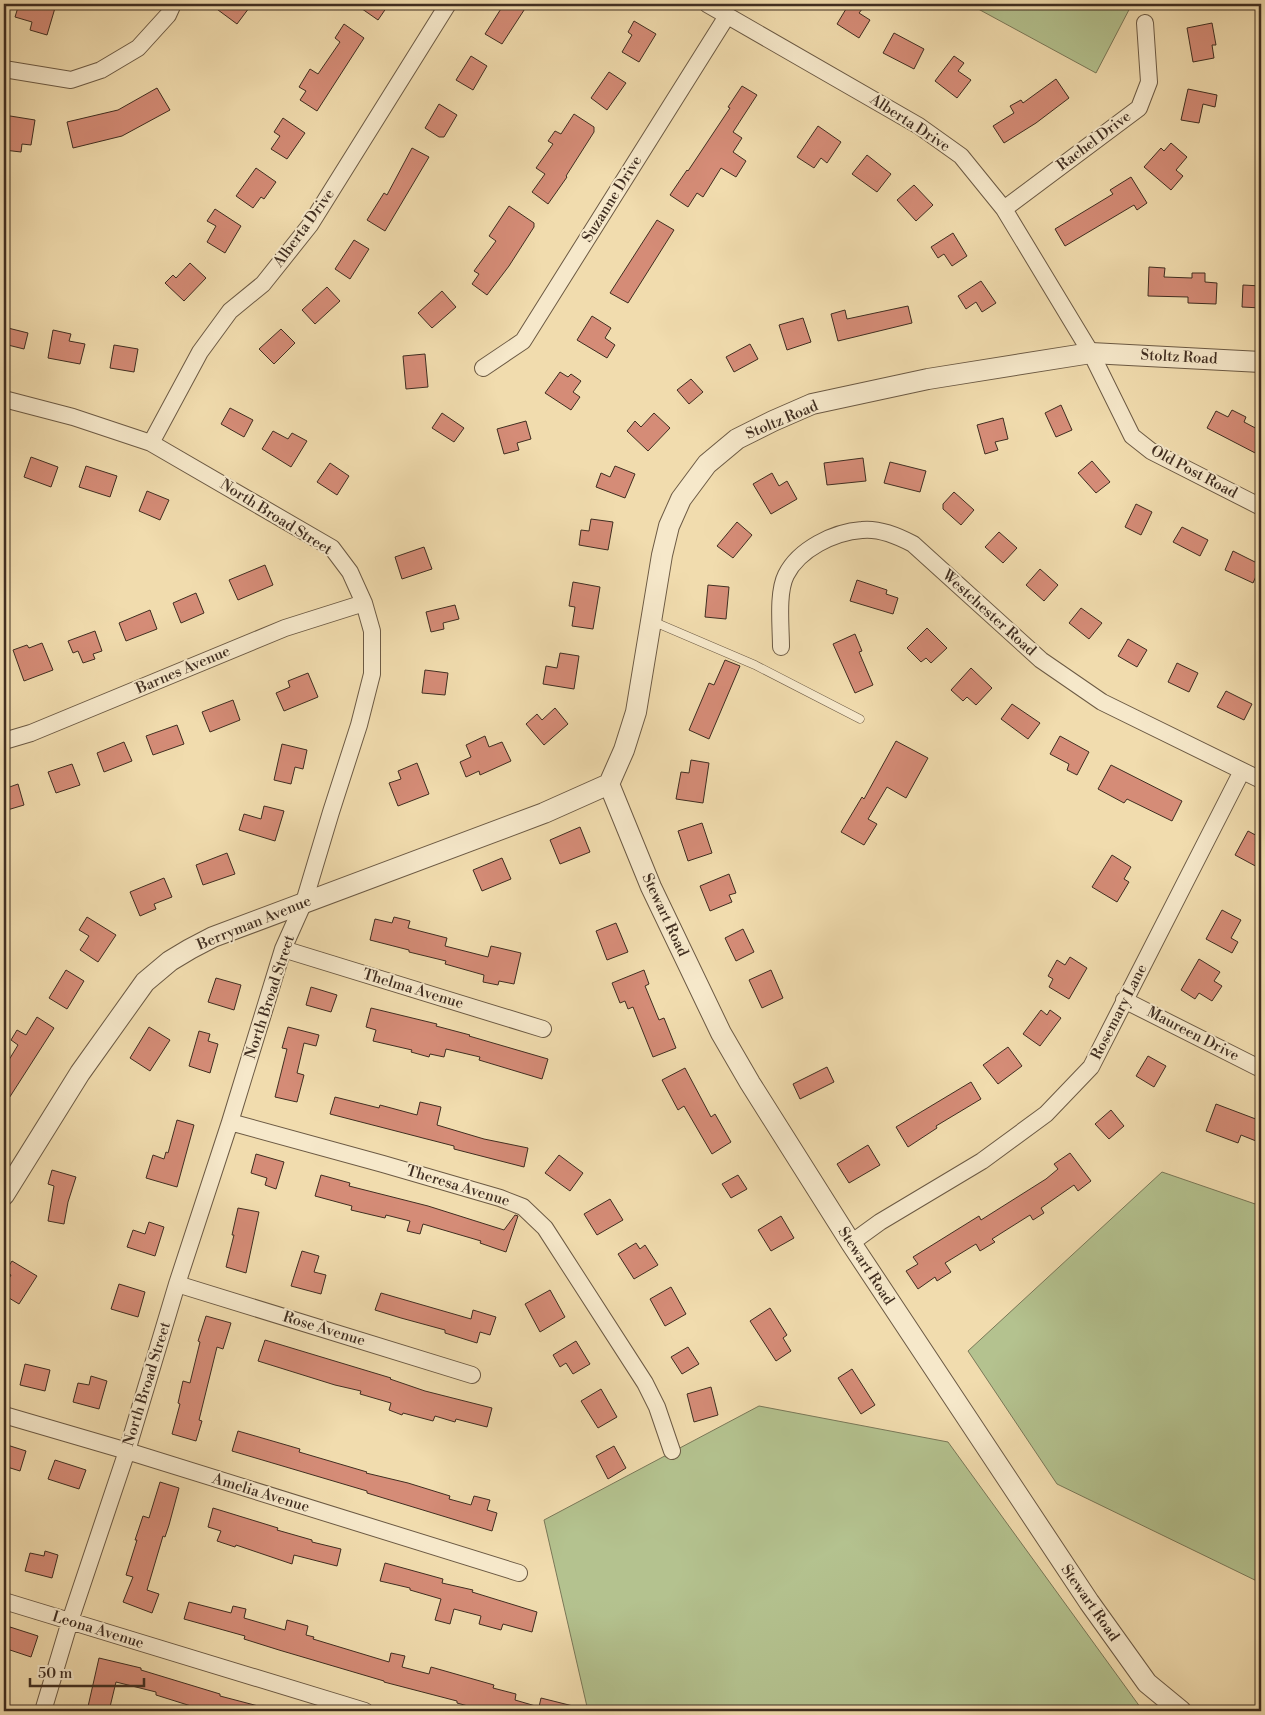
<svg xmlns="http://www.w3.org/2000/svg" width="1265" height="1715" font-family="'Libre Bodoni',serif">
<rect width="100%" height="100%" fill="#f1dcae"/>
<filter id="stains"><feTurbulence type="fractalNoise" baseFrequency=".004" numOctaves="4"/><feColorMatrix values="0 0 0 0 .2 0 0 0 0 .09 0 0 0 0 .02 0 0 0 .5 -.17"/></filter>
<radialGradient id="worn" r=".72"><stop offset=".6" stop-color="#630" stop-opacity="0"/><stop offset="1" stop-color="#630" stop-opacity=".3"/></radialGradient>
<path fill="#b4c28f" stroke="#7a7858" d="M969,4H1132L1096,73Z
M1162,1172L1261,1206V1583L1057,1484L968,1351Z
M759,1406L948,1442L1143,1711H588L544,1520Z"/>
<path fill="#d58c77" stroke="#402e21" d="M19,4H51L50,7L55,8L47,35L30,30L32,22L15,17Z
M210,4H252L237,24Z
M355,4H389L378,20Z
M504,4H528L502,44L485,34Z
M849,4H866L859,13L870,20L859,38L837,24Z
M634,21L656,34L639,62L622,52L632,35L628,32Z
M1212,23L1216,45H1212L1214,58L1193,62L1187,28Z
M344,24L364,38L317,111L300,100L306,91L299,87L310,69L318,74L340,42L335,38Z
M894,33L924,49L914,69L883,53Z
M471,56L487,66L473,90L456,80Z
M954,56L964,63L958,71L971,80L957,98L935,81Z
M609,72L626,83L607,110L591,98Z
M1056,79L1069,98L1036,123L1004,143L993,126L1014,113L1010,106L1021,100L1023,103Z
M742,86L757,95L733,132L742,138L733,152L746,161L736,177L721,168L703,197L697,193L688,207L670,195L687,170L688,171L730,108L728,107Z
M157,88L170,110L122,136L73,148L67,122L118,110Z
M1188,89L1217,95L1215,107L1203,104L1199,123L1181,120Z
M439,104L457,115L444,137H439L425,128Z
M574,114L594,127V132L566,176L567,177L548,204L532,192L545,174L536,168L553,144L548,141L555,131L561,134Z
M4,115L35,120L31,145L22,144L21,152L4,150Z
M283,118L305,133L287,159L271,149L280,136L274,132Z
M818,126L841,142L827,163L821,158L814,168L797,157Z
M1171,143L1187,157L1176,170L1183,176L1171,190L1144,167L1161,148L1164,151Z
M412,148L429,157L385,231L367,220L384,193L387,195Z
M867,155L891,174L877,192L852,174Z
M256,168L276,182L264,199L261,197L253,208L236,196Z
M1131,177L1147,203L1137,210L1134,205L1065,246L1055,229L1113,194L1110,190Z
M914,185L933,205L916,221L897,200Z
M509,206L534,223V227L509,266L487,295L472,284L479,274L474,271L496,241L489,236Z
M215,209L241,226L225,253L207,242L216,226L207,221Z
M657,220L674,230L628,303L610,293Z
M953,233L967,256L952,266L944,254L938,258L931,247Z
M354,240L369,249L350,279L335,269Z
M190,263L206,278L184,301L165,283L173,275L176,278Z
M1149,267L1165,268L1164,277L1192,278V273H1205V282L1217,283L1216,304L1188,303V297L1148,296Z
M981,281L996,303L982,312L976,302L966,309L958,296Z
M1243,285L1261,286V308L1242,307Z
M327,287L340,301L315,324L302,310Z
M442,291L456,307L432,328L418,313Z
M908,306L912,323L838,341L831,314L845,310L847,319Z
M592,316L611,328L605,338L615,345L607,358L577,340Z
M803,318L811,342L787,350L779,325Z
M4,327L28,333L24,349L4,344Z
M281,329L295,343L274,364L259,349Z
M53,330L71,334L69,341L85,344L80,364L48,358Z
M750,344L758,359L734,372L726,357Z
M114,345L138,349L134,372L110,368Z
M425,354L428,387L406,389L403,356Z
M560,372L568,377L571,374L581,381L573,392L580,397L571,410L545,393Z
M691,379L703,392L689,404L677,390Z
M1061,405L1072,430L1056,437L1045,413Z
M230,408L253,420L244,437L221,424Z
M1232,410L1246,417L1244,422L1261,431V456L1207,428L1216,411L1228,417Z
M442,413L464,428L454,442L432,428Z
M654,413L670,428L648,451L627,431L635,421L641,427Z
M1003,418L1008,439L995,442L998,450L985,454L977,425Z
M526,421L531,439L517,443L519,450L504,454L497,429Z
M273,431L288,439L292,433L307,441L291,467L262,449Z
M31,457L58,467L51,487L24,477Z
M863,458L866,481L827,485L824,463Z
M1092,461L1110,482L1096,493L1078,473Z
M890,462L926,471L920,492L884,483Z
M330,463L349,476L337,495L317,482Z
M86,466L117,476L110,497L79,487Z
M615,466L635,474L625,498L596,487L601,473L610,477Z
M772,473L779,486L787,481L797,499L771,514L753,484Z
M147,491L169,500L160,520L139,511Z
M954,492L974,510L961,525L943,509V504Z
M1136,504L1152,512L1141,535L1125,527Z
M591,519L613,522L608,550L579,545L581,530L589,531Z
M737,522L752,535L733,558L717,546Z
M1182,527L1208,540L1200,556L1173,542Z
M999,532L1017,548L1003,563L985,547Z
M424,547L432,569L402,579L395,557Z
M1233,551L1261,565L1253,583L1225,570Z
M265,565L273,585L238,600L229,580Z
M1040,569L1058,585L1044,601L1026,585Z
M857,580L887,590L886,594L898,598L893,614L850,601Z
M573,582L600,587L593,629L572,626L575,607L569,606Z
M708,585L729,587L726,619L705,617Z
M196,593L204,613L181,623L173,603Z
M455,605L459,619L443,623L444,629L431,632L426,612Z
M1081,608L1102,623L1089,639L1069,623Z
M150,610L157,629L126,641L119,623Z
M927,628L947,648L931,663L926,658L921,662L907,648Z
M95,631L102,651L93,654L95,659L83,663L78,651L73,653L68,641Z
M855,634L862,651L859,652L873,685L855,693L833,644Z
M1128,639L1147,650L1137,667L1118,656Z
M42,643L53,670L24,681L13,650L27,645L29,648Z
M560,653L579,656L574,689L543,684L546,666L557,668Z
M725,660L740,666L709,739L689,730L709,683L714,685Z
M1177,663L1198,673L1189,692L1168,682Z
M971,668L992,688L976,705L967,697L963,701L951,690Z
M425,670L448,673L445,695L422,693Z
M308,673L318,697L284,711L276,693L290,687L288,681Z
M1226,691L1252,704L1244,720L1217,707Z
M233,700L240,720L210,732L202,712Z
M1012,704L1040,723L1028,739L1001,719Z
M555,708L568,724L544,745L526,724L537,714L542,720Z
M177,725L184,744L153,755L146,736Z
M485,736L489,747L502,742L511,761L480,775L479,771L466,777L460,762L471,757L466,745Z
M1060,736L1089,752L1077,775L1067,770L1069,764L1050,754Z
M896,741L928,758L906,798L887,787L868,819L877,824L864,845L841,832L862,797L864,799Z
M124,742L132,761L104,772L97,753Z
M282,744L307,750L303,769L295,767L291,784L274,780Z
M691,760L709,763L703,803L676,799L681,772L689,773Z
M417,763L429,794L398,806L389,783L401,779L398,771Z
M72,764L80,785L56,793L48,772Z
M1111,765L1182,801L1172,821L1127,799L1124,803L1098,789Z
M18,784L24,805L4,811V789Z
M264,806L284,811L275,841L239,830L244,814L261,819Z
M702,823L712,853L688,861L678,831Z
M580,827L590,852L560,864L550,840Z
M1248,831L1261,838V869L1235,855Z
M227,853L235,874L203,885L196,865Z
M1112,855L1131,867L1124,879L1129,882L1117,902L1092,887Z
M502,858L511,879L482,891L473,870Z
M729,874L736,893L729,895L732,902L710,911L700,886Z
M164,878L172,897L154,904L156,909L140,916L130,892Z
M1222,910L1241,920L1231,938L1238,942L1232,953L1206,939Z
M87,917L116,935L98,962L80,950L89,936L79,930Z
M394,917L410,921L408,928L447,938L445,946L488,957L491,946L521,953L514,984L499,981L498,985L483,982L484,975L445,964L446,961L409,952V950L370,940L375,919L392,923Z
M616,923L628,952L607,960L596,931Z
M743,929L754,952L736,961L725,938Z
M1070,957L1087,968L1069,999L1049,987L1053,979L1048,976L1057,960L1065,965Z
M1199,959L1220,972L1214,981L1222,986L1212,1001L1199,993L1195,999L1181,990Z
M66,970L84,981L67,1009L49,998Z
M644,970L649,984L645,986L659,1020L664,1018L676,1048L653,1057L633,1007L628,1009L625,1001L620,1003L612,983Z
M771,970L783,998L762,1008L749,980Z
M216,978L241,985L234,1010L208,1002Z
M311,987L337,995L331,1012L306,1005Z
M371,1008L437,1024L436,1026L470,1035L469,1036L548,1059L542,1079L479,1060L480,1057L446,1049L444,1057L430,1054L429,1057L411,1052L412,1050L373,1041L376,1030L366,1027Z
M1041,1010L1047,1015L1050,1010L1061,1018L1040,1046L1023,1034Z
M37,1017L54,1028L4,1106V1068L18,1045L11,1040L17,1030L26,1035Z
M149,1027L170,1040L150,1071L130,1058Z
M288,1027L319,1035L316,1046L304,1043L297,1073L304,1075L297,1102L275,1097L287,1049L282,1048Z
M199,1031L210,1034L208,1041L218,1044L210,1073L189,1066Z
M1008,1047L1022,1066L998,1084L983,1065Z
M1148,1056L1166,1066L1154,1087L1136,1076Z
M827,1067L834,1082L800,1099L793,1084Z
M685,1068L711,1117L715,1114L731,1142L712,1154L684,1106L678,1110L662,1080Z
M971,1082L981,1099L936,1126L937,1128L908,1147L896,1127Z
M335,1097L379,1108L380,1105L417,1115L420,1102L441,1107L437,1125L484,1139L528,1148L524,1167L454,1149V1146L330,1114Z
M1216,1104L1261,1121V1143L1241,1135L1238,1143L1206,1131Z
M1111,1110L1124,1126L1109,1139L1095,1124Z
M177,1120L194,1125L177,1187L146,1178L153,1155L164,1159L166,1152L168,1153Z
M868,1145L880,1165L849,1183L837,1164Z
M1070,1153L1091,1181L1078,1191L1074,1185L1041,1208L1044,1213L1033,1220L1030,1215L992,1239L995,1242L980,1251L976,1244L945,1263L951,1272L937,1281L935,1277L918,1289L906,1271L918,1264L913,1257L979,1216L981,1220L1046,1179L1058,1169L1054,1164Z
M256,1154L284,1162L276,1189L265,1185L267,1178L251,1173Z
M559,1155L583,1173L570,1191L545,1173Z
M52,1170L76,1177L68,1202L64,1224L48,1221L54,1186L48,1184Z
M321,1175L350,1183L349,1186L428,1206L504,1230L515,1215L518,1216L506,1252L480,1243L481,1241L423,1224L420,1234L407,1231L410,1221L386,1215L385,1218L351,1210L352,1206L315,1196Z
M738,1175L747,1189L731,1198L722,1184Z
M610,1199L623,1220L597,1235L584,1214Z
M238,1208L259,1212L246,1273L226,1267L234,1235H232Z
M781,1216L794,1238L771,1251L758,1230Z
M149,1222L164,1227L155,1256L127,1247L133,1230L145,1234Z
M636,1243L640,1249L645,1245L658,1265L634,1279L618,1254Z
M302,1251L319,1256L314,1272L326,1275L321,1294L291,1286Z
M12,1261L37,1276L19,1304L4,1295V1287L11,1275L5,1272Z
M119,1284L145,1292L138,1317L111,1309Z
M671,1287L686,1314L665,1326L650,1299Z
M550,1290L565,1317L540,1332L525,1304Z
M381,1293L471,1319L473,1310L496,1317L490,1335L480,1332L477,1343L445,1333V1330L401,1318L375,1310Z
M770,1308L787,1335L783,1338L791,1351L776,1361L750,1321Z
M206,1316L231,1323L223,1349L217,1347L199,1420L202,1421L196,1441L172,1434L180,1404L178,1403L183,1381L190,1383L200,1342L198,1341Z
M265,1340L391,1378L390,1379L425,1391L492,1408L487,1427L456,1419L455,1422L435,1416L433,1421L403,1413L402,1415L389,1410L391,1403L360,1394L361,1391L335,1385L258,1361Z
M576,1341L590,1364L573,1374L566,1363L560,1367L553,1355Z
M688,1347L699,1364L682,1374L671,1357Z
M25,1364L50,1370L45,1391L20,1385Z
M852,1369L875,1405L861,1414L838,1378Z
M91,1376L107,1381L99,1409L73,1402L78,1383L89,1385Z
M711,1387L718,1415L694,1422L687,1394Z
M601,1389L617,1417L598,1428L581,1401Z
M238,1431L300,1449L299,1452L367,1472L366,1473L408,1483L450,1496L449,1499L471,1505L474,1496L490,1500L487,1510L497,1513L492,1531L367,1493V1491L232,1451Z
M4,1444L26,1451L20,1471L4,1466Z
M614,1446L626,1468L608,1479L596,1456Z
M55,1460L86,1470L79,1489L48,1479Z
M160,1482L179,1488L169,1525L165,1537L163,1536L147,1590L159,1594L152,1613L123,1602L133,1577L126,1575L137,1540H135L143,1516L149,1518Z
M213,1508L278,1528L277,1530L312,1540V1542L341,1549L337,1566L294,1555L292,1564L236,1545L235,1547L217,1541L221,1531L208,1527Z
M45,1551L58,1555L52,1578L25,1571L30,1553L44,1556Z
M385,1563L443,1579L442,1583L473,1590L472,1592L537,1612L532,1632L503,1624L501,1630L479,1624L481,1616L454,1609L450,1624L435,1620L441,1599L410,1590V1588L380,1581Z
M189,1602L231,1613L233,1606L246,1609L244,1618L285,1630L287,1620L308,1626L306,1635L314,1637L313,1639L389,1662L391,1653L405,1656L402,1667L429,1674L431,1667L494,1685L493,1688L516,1694L515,1700L539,1707L541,1698L577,1707L576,1711H486L457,1703V1701L384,1682V1681L279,1650L244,1639L245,1636L184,1619Z
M10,1627L38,1636L31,1657L4,1648Z
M99,1658L141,1668V1670L220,1694V1696L262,1707L261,1711H190L191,1706L156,1695V1692L116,1682L109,1711H87Z"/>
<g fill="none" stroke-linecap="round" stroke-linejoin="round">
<g stroke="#6c5a44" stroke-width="9">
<path id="service" d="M652,621L755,665L860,719"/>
</g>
<g stroke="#6c5a44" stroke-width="18">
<path id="minor" d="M707,4L919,126L961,156L1004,209L1091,353L1132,436L1151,451L1261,507
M4,69L71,80L101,70L138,48L168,15L173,4
M1004,209L1139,108L1149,82L1145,23
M483,368L523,341L727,16
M4,399L73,417L151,443L332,548L350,572L364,603L372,631V674L359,725L331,812L304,902L283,949L230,1122L177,1284L127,1451L70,1621L43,1711
M151,443L200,352L230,311L263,284L310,225L448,4
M781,647C781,627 777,593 786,575C799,549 834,532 862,530C880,528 898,536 913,544L1041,660L1102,702L1261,780
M4,741L31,733L285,628L364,603
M283,949L543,1029
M1124,1000L1261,1069
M230,1122L383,1164L500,1198L523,1207L545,1228L645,1383L657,1407L672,1451
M851,1243L880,1222L982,1161L1046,1114L1091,1067L1242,771
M177,1284L472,1375
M4,1415L127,1451L519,1573
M4,1601L365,1711"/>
</g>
<g stroke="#6c5a44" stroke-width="22">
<path id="tertiary" d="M609,784L651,887L721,1033L750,1083L851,1243L1089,1602L1147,1683L1181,1711
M609,784L624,750L636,712L662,555L669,526L681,499L707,464L737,439L773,421L812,404L928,379L1091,353L1261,362
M4,1195L80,1073L145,982L170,961L190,949L213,937L544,813L609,784"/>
</g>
<use href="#service" stroke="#f6e8ca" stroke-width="8"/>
<use href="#minor" stroke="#f6e8ca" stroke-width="16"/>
<use href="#tertiary" stroke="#f6e8ca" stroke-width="20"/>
</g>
<g text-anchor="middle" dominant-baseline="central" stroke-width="4" stroke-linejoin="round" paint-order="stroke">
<g font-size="15" fill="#402e21" stroke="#f6e8ca">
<text transform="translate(910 123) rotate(33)">Alberta Drive</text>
<text transform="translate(1094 141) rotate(-37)">Rachel Drive</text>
<text transform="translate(612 199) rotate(-58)">Suzanne Drive</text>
<text transform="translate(304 228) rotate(-54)">Alberta Drive</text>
<text transform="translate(1179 357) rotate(3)">Stoltz Road</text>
<text transform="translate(782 420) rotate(-23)">Stoltz Road</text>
<text transform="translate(1194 472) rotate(28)">Old Post Road</text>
<text transform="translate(276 517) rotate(32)">North Broad Street</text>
<text transform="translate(989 613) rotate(42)">Westchester Road</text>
<text transform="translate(183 670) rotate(-23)">Barnes Avenue</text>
<text transform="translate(665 915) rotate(65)">Stewart Road</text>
<text transform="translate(254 923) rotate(-22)">Berryman Avenue</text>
<text transform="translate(413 989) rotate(17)">Thelma Avenue</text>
<text transform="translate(270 997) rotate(-72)">North Broad Street</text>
<text transform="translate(1119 1012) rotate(-63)">Rosemary Lane</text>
<text transform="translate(1193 1034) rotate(27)">Maureen Drive</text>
<text transform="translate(458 1186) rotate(17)">Theresa Avenue</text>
<text transform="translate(866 1266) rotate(57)">Stewart Road</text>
<text transform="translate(324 1329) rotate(17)">Rose Avenue</text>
<text transform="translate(147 1384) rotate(-73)">North Broad Street</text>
<text transform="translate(261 1493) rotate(17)">Amelia Avenue</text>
<text transform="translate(1090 1603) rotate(55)">Stewart Road</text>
<text transform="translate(98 1630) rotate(17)">Leona Avenue</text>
</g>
</g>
<rect width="1265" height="1715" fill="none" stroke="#f1dcae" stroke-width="20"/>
<rect x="5" y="5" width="1255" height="1705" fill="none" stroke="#402e21" stroke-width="2.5"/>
<rect x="10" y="10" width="1245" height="1695" fill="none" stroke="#402e21"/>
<path d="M30 1678v8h114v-8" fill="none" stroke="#402e21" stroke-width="2.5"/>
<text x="38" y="1678" font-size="15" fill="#402e21" stroke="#f6e8ca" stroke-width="4" paint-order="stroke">50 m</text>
<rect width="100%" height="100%" filter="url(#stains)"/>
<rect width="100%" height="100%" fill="url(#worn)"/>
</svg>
